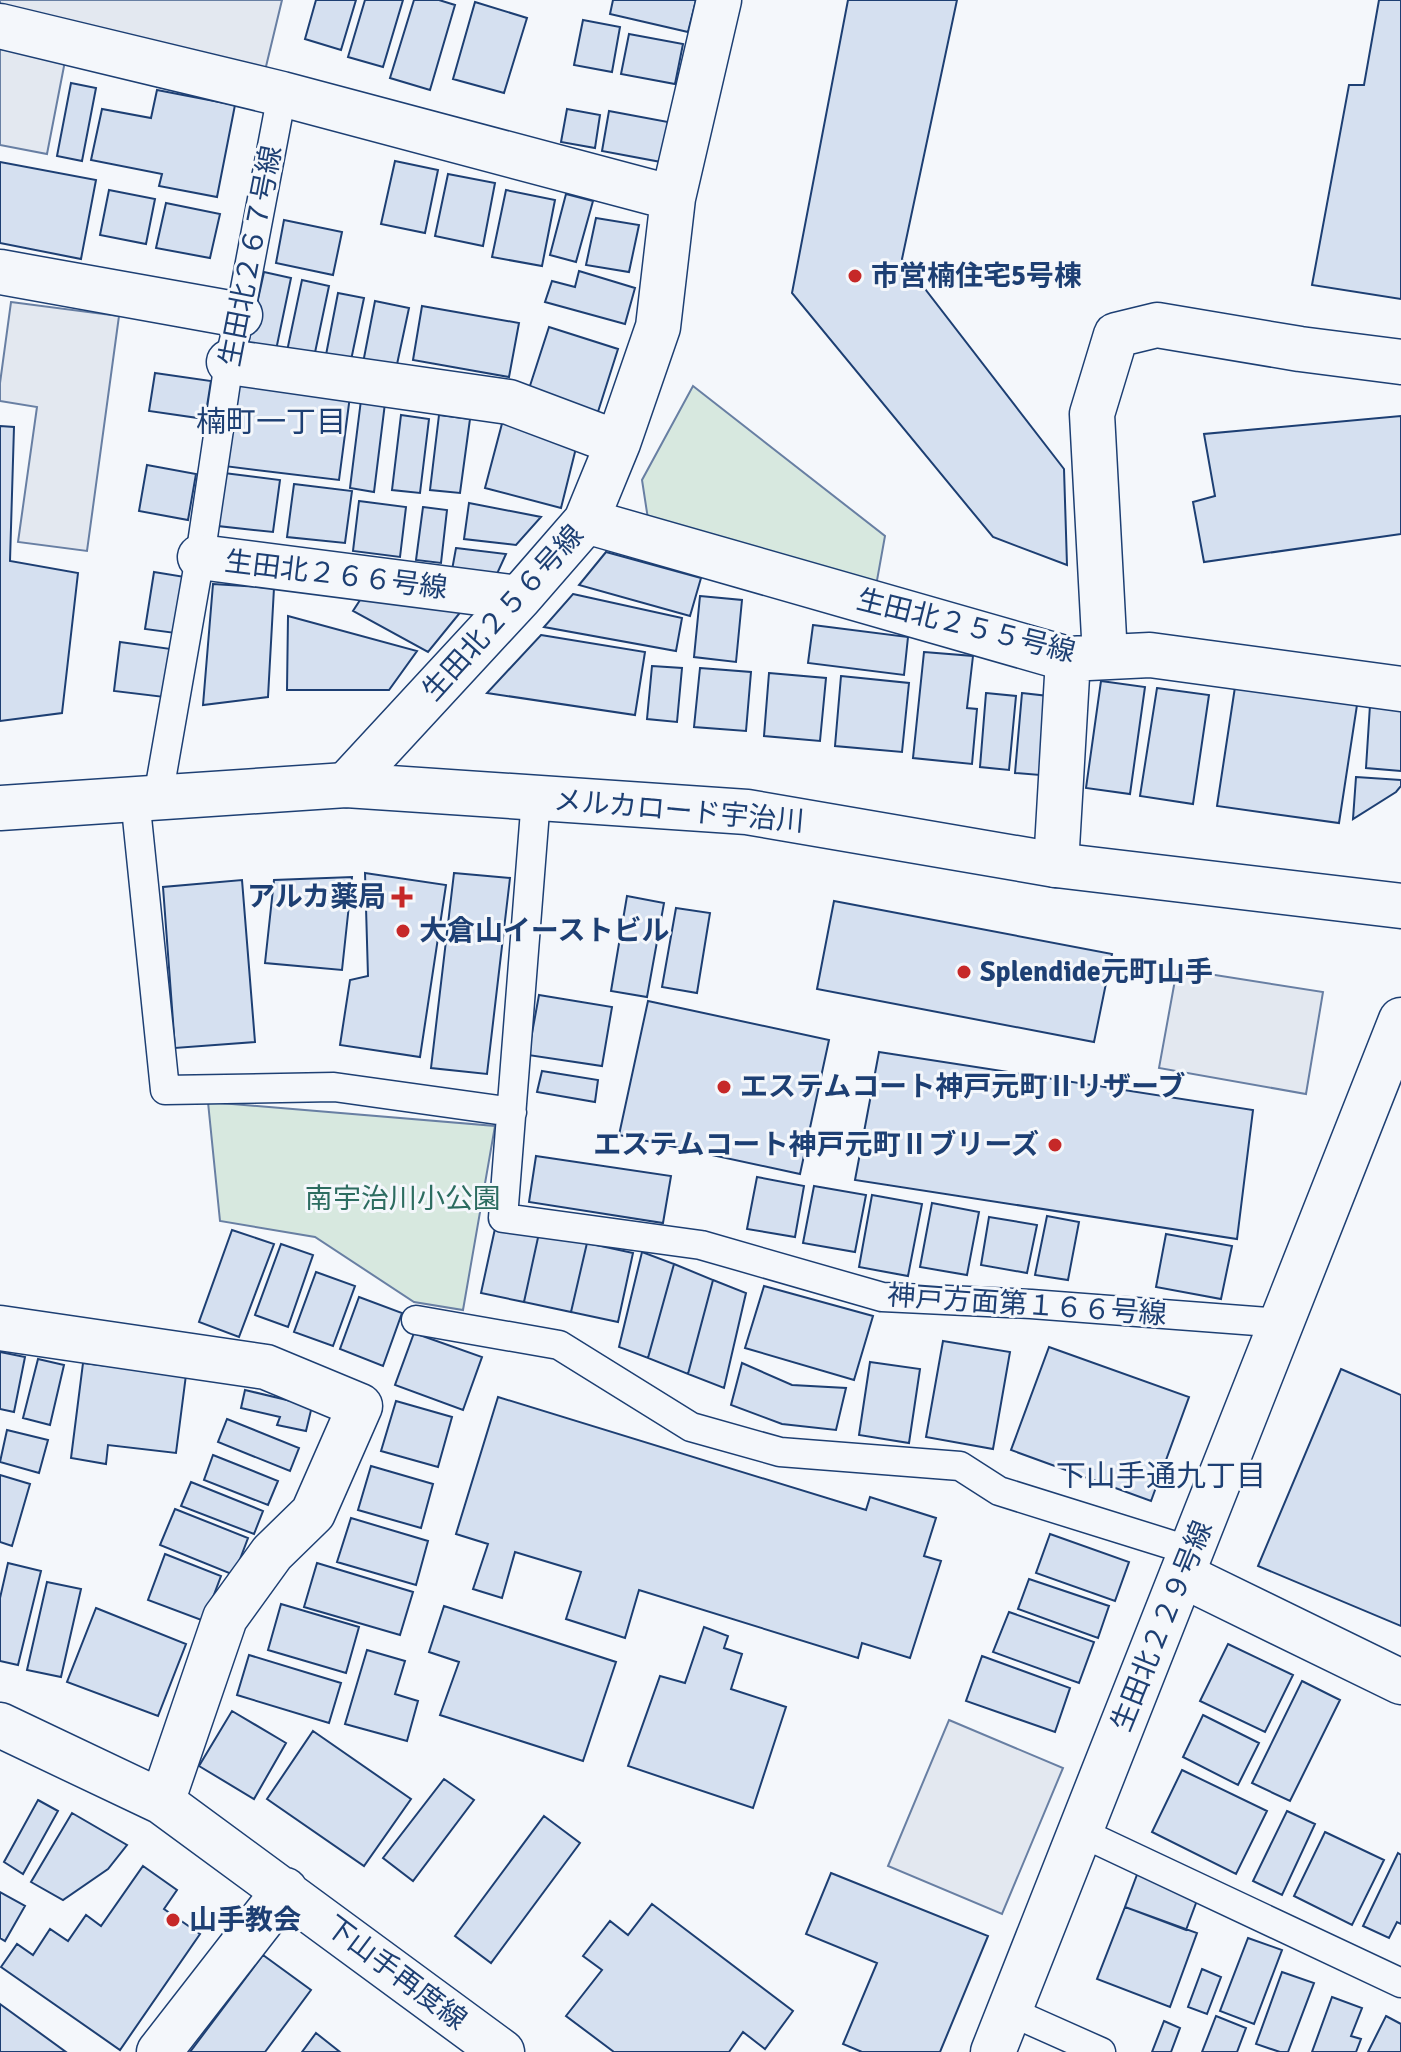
<svg xmlns="http://www.w3.org/2000/svg" width="1401" height="2052" font-family="Signika,'Noto Sans JP',sans-serif">
<rect width="100%" height="100%" fill="#f4f7fb"/>
<path fill="#d7e8df" stroke="#687fa3" stroke-width="2" d="M693,386L885,536L876,586L648,519L642,480Z
M208,1102L495,1126L463,1310L414,1302L315,1237L220,1221Z"/>
<path fill="#e3e8f0" stroke="#687fa3" stroke-width="2" d="M0,0H282L263,79L0,15Z
M0,49L65,61L47,154L0,145Z
M11,302L119,316L87,551L18,542L37,407L0,401V383Z
M1177,969L1323,992L1306,1094L1159,1068Z
M949,1720L1063,1768L1002,1914L888,1866Z"/>
<path fill="#d5e0f0" stroke="#1d3f73" stroke-width="2" d="M316,0H356L341,50L305,39Z
M365,0H403L383,67L348,57Z
M414,0H439L455,5L430,90L390,78Z
M613,0H696L688,32L610,14Z
M848,0H957L902,259L1064,469L1067,565L993,537L792,293Z
M1379,0H1401V299L1312,285L1349,85H1364Z
M475,2L527,18L504,93L453,79Z
M583,20L620,27L612,72L574,65Z
M629,34L683,44L675,84L621,74Z
M71,83L96,88L82,161L57,156Z
M157,90L235,105L217,197L159,186L162,174L91,160L102,109L151,118Z
M567,109L600,115L595,148L561,142Z
M609,111L668,122L661,162L602,151Z
M395,161L438,170L425,233L381,224Z
M0,162L96,180L81,259L0,243Z
M448,174L495,183L483,246L435,236Z
M109,190L155,199L146,244L100,235Z
M506,190L555,200L542,266L492,257Z
M566,194L593,201L576,262L550,255Z
M166,203L220,214L210,258L156,248Z
M596,218L639,225L629,272L586,265Z
M284,220L342,232L333,275L276,263Z
M579,271L635,288L625,324L545,302L552,281L575,287Z
M264,272L291,278L276,350L248,345Z
M302,280L329,286L313,362L286,356Z
M338,293L364,298L350,365L325,360Z
M375,301L409,308L396,369L363,363Z
M422,306L519,323L509,377L413,360Z
M549,327L618,349L596,418L527,395Z
M155,373L211,381L205,419L149,411Z
M234,381L350,396L339,480L224,466Z
M361,400L385,403L374,492L350,488Z
M401,415L429,419L420,493L392,490Z
M439,415L470,419L460,493L430,490Z
M504,416L579,436L561,508L485,488Z
M1401,416V534L1204,562L1193,502L1215,496L1204,434Z
M0,426L14,427L10,561L78,573L62,713L0,721Z
M147,465L196,474L188,520L139,511Z
M224,473L280,480L273,532L218,526Z
M294,484L352,491L345,543L287,537Z
M359,501L406,507L400,557L353,551Z
M469,503L541,517L516,545L464,539Z
M423,507L447,510L441,563L416,560Z
M456,548L506,554L496,576L452,570Z
M606,552L701,578L690,616L579,585Z
M154,572L185,577L175,633L145,629Z
M213,584L274,588L268,697L203,705Z
M573,594L682,618L676,651L544,627Z
M700,596L742,600L736,662L694,657Z
M362,597L463,609L428,652L353,611Z
M288,616L417,651L389,690H287Z
M813,625L908,637L904,675L808,663Z
M541,635L645,652L635,715L487,693Z
M120,642L171,649L164,697L114,691Z
M924,652L973,656L967,708L977,709L972,764L913,758Z
M652,666L682,668L677,722L647,719Z
M700,668L751,672L746,731L694,727Z
M769,673L826,678L820,741L764,736Z
M841,676L909,683L902,752L835,746Z
M1101,681L1145,687L1130,794L1086,788Z
M1235,687L1357,705L1339,823L1217,806Z
M1157,688L1209,695L1193,804L1140,796Z
M986,693L1016,696L1009,770L980,767Z
M1022,693L1048,696L1040,775L1015,773Z
M1370,705L1401,707V771L1366,768Z
M1356,777L1401,780V786L1396,792L1353,819Z
M365,873L446,885L420,1057L340,1045L350,980L368,976Z
M454,873L510,878L487,1074L431,1068Z
M352,877L342,970L265,963L274,880Z
M242,880L255,1042L175,1048L163,887Z
M627,896L664,903L647,997L611,991Z
M834,901L1112,954L1094,1042L817,989Z
M676,908L710,913L697,993L662,987Z
M539,995L612,1007L602,1066L528,1055Z
M648,1001L829,1040L800,1174L619,1135Z
M879,1052L1253,1110L1237,1239L855,1180Z
M542,1071L598,1080L595,1102L537,1092Z
M536,1156L671,1176L663,1223L529,1202Z
M757,1177L804,1186L795,1237L747,1229Z
M814,1186L866,1195L855,1252L803,1243Z
M872,1195L922,1204L908,1276L859,1267Z
M932,1203L979,1212L967,1275L920,1267Z
M1047,1216L1079,1222L1068,1280L1035,1275Z
M989,1217L1037,1225L1027,1273L981,1265Z
M496,1224L539,1233L524,1302L481,1293Z
M232,1230L274,1244L239,1337L199,1322Z
M539,1233L587,1243L571,1312L524,1302Z
M1166,1234L1232,1246L1221,1299L1156,1287Z
M587,1243L633,1253L618,1322L571,1312Z
M281,1244L313,1255L288,1327L255,1315Z
M642,1252L674,1264L648,1358L619,1347Z
M674,1264L713,1280L688,1374L648,1358Z
M316,1272L355,1286L333,1346L294,1332Z
M713,1280L746,1293L724,1388L688,1374Z
M764,1286L873,1316L854,1380L745,1348Z
M359,1297L402,1313L383,1366L340,1349Z
M414,1333L482,1357L463,1410L395,1385Z
M943,1341L1010,1352L993,1449L926,1437Z
M1049,1347L1189,1397L1151,1501L1011,1450Z
M0,1352L25,1357L14,1412L0,1409Z
M38,1359L64,1365L50,1425L23,1418Z
M870,1362L920,1369L909,1443L859,1435Z
M83,1363L186,1375L176,1453L108,1445L106,1464L71,1458Z
M742,1363L792,1385L846,1388L836,1430L782,1424L731,1405Z
M1341,1369L1401,1395V1626L1258,1566Z
M245,1390L312,1406L306,1431L277,1425L280,1417L241,1408Z
M498,1397L866,1510L870,1497L936,1518L924,1556L941,1561L910,1658L862,1643L858,1658L639,1590L625,1638L566,1619L581,1572L515,1552L502,1598L473,1589L488,1544L456,1534Z
M396,1401L452,1417L438,1467L381,1451Z
M227,1419L299,1448L290,1471L218,1442Z
M7,1430L48,1440L39,1473L0,1462Z
M213,1455L278,1481L268,1505L204,1480Z
M371,1466L433,1484L421,1528L358,1510Z
M0,1475L30,1484L12,1546L0,1542Z
M191,1482L263,1511L254,1534L181,1506Z
M175,1509L248,1538L234,1575L160,1545Z
M351,1518L428,1541L416,1585L337,1562Z
M1050,1534L1129,1562L1115,1601L1036,1573Z
M165,1554L221,1576L204,1621L148,1600Z
M8,1563L41,1571L18,1665L0,1661V1598Z
M317,1563L413,1592L400,1635L304,1607Z
M1029,1579L1109,1606L1098,1638L1018,1609Z
M47,1582L81,1589L61,1677L27,1670Z
M281,1604L359,1627L346,1673L268,1650Z
M444,1606L616,1662L583,1761L440,1715L459,1662L429,1652Z
M96,1608L186,1644L158,1716L67,1682Z
M1009,1612L1094,1642L1079,1683L993,1652Z
M704,1627L728,1636L724,1648L742,1654L731,1689L786,1707L753,1808L628,1766L660,1676L685,1683Z
M1228,1644L1293,1675L1265,1732L1200,1701Z
M367,1650L405,1661L395,1694L418,1701L407,1741L345,1724Z
M249,1655L341,1683L329,1723L237,1695Z
M982,1656L1070,1688L1055,1732L966,1701Z
M1302,1681L1340,1700L1290,1801L1252,1783Z
M232,1711L286,1743L254,1799L199,1766Z
M1203,1715L1259,1743L1238,1785L1183,1757Z
M313,1731L411,1799L364,1866L267,1799Z
M1182,1770L1267,1811L1236,1874L1152,1832Z
M444,1779L474,1800L413,1881L383,1858Z
M38,1800L58,1811L23,1874L4,1862Z
M1287,1811L1315,1824L1282,1895L1253,1881Z
M72,1813L127,1845L108,1869L63,1900L31,1882Z
M544,1816L580,1843L491,1963L455,1936Z
M1325,1832L1384,1860L1352,1925L1294,1896Z
M1398,1853L1401,1855V1924L1397,1922L1389,1938L1363,1926Z
M143,1866L177,1890L164,1909L200,1934L120,2050L1,1967L17,1944L33,1955L50,1929L68,1941L86,1915L101,1926Z
M1138,1872L1199,1895L1186,1930L1125,1907Z
M831,1873L988,1936L940,2052H862L843,2044L877,1963L806,1934Z
M0,1892L25,1906L5,1941L0,1938Z
M652,1904L793,2011L765,2049L743,2032L729,2052H614L566,2016L602,1970L583,1956L610,1921L628,1935Z
M1125,1907L1197,1933L1170,2007L1097,1979Z
M1248,1938L1282,1950L1254,2024L1220,2011Z
M263,1955L311,1990L265,2052H190Z
M1202,1969L1221,1977L1207,2014L1188,2007Z
M1282,1972L1314,1983L1288,2052H1280L1256,2044Z
M1332,1997L1362,2008L1351,2036L1361,2039L1356,2052H1312Z
M0,2004L66,2052H0Z
M1216,2016L1246,2028L1237,2052H1202Z
M1386,2016L1401,2024V2052H1368Z
M1164,2021L1180,2028L1171,2052H1152Z
M316,2033L340,2052H302Z"/>
<g fill="none" stroke-linecap="round" stroke-linejoin="round">
<g stroke="#1d3f73" stroke-width="31">
<path id="lane" d="M158,797L200,557L229,362L240,315L282,94
M135,798L165,1090L334,1087L512,1112
M536,798L503,1218L701,1245L882,1297L1031,1304L1281,1323
M416,1320L559,1345L691,1427L780,1452L960,1466L999,1491L1191,1551
M1080,1832L1401,1983
M1009,2011L1101,2052"/>
</g>
<g stroke="#1d3f73" stroke-width="47">
<path id="street" d="M0,26L282,94L673,198
M0,272L240,315
M229,362L509,402L618,443
M586,521L1068,659L1150,655L1401,689
M200,557L519,598
M1105,656L1092,414L1116,335L1157,325L1300,349L1401,362
M346,785L519,598L586,521L618,443L658,327L673,198L719,0
M1056,865L1068,659
M0,1328L266,1367L360,1406L313,1513L272,1553L225,1618L162,1802
M1182,1575L1401,1682
M0,1725L162,1802L502,2052
M159,2052L285,1890"/>
</g>
<g stroke="#1d3f73" stroke-width="47">
<path id="secondary" d="M0,808L346,785L747,812L1056,865L1401,906
M993,2052L1401,1020"/>
</g>
<use href="#lane" stroke="#f4f7fb" stroke-width="28"/>
<use href="#street" stroke="#f4f7fb" stroke-width="44"/>
<use href="#secondary" stroke="#f4f7fb" stroke-width="44"/>
</g>
<g fill="#c62828" stroke="#f4f7fb" stroke-width="3">
<circle cx="855" cy="276" r="8"/>
<path d="M398 885h8v8h8v8h-8v8h-8v-8h-8v-8h8z"/>
<circle cx="403" cy="931" r="8"/>
<circle cx="964" cy="972" r="8"/>
<circle cx="724" cy="1087" r="8"/>
<circle cx="1055" cy="1145" r="8"/>
<circle cx="173" cy="1920" r="8"/>
</g>
<g text-anchor="middle" dominant-baseline="central" stroke-width="6" stroke-linejoin="round" paint-order="stroke">
<g font-size="28" fill="#1d3f73" stroke="#f4f7fb">
<text transform="translate(251 256) rotate(-79)">生田北２６７号線</text>
<text transform="translate(336 575) rotate(7)">生田北２６６号線</text>
<text transform="translate(503 613) rotate(-48)">生田北２５６号線</text>
<text transform="translate(966 626) rotate(14)">生田北２５５号線</text>
<text transform="translate(679 811) rotate(5)">メルカロード宇治川</text>
<text transform="translate(1027 1305) rotate(4)">神戸方面第１６６号線</text>
<text transform="translate(1162 1626) rotate(-68)">生田北２２９号線</text>
<text transform="translate(396 1973) rotate(37)">下山手再度線</text>
</g>
<g font-size="28" font-weight="bold" fill="#1d3f73" stroke="#f4f7fb" text-anchor="start">
<text x="871" y="276">市営楠住宅5号棟</text>
<text x="386" y="897" text-anchor="end">アルカ薬局</text>
<text x="419" y="931">大倉山イーストビル</text>
<text x="980" y="972">Splendide元町山手</text>
<text x="740" y="1087">エステムコート神戸元町Ⅱリザーブ</text>
<text x="1039" y="1145" text-anchor="end">エステムコート神戸元町Ⅱブリーズ</text>
<text x="189" y="1920">山手教会</text>
</g>
<g font-size="28" fill="#2c6c60" stroke="#f4f7fb">
<text x="403" y="1199">南宇治川小公園</text>
</g>
<g font-size="30" fill="#1d3f73" stroke="#f4f7fb">
<text x="271" y="422">楠町一丁目</text>
<text x="1161" y="1476">下山手通九丁目</text>
</g>
</g>
</svg>
